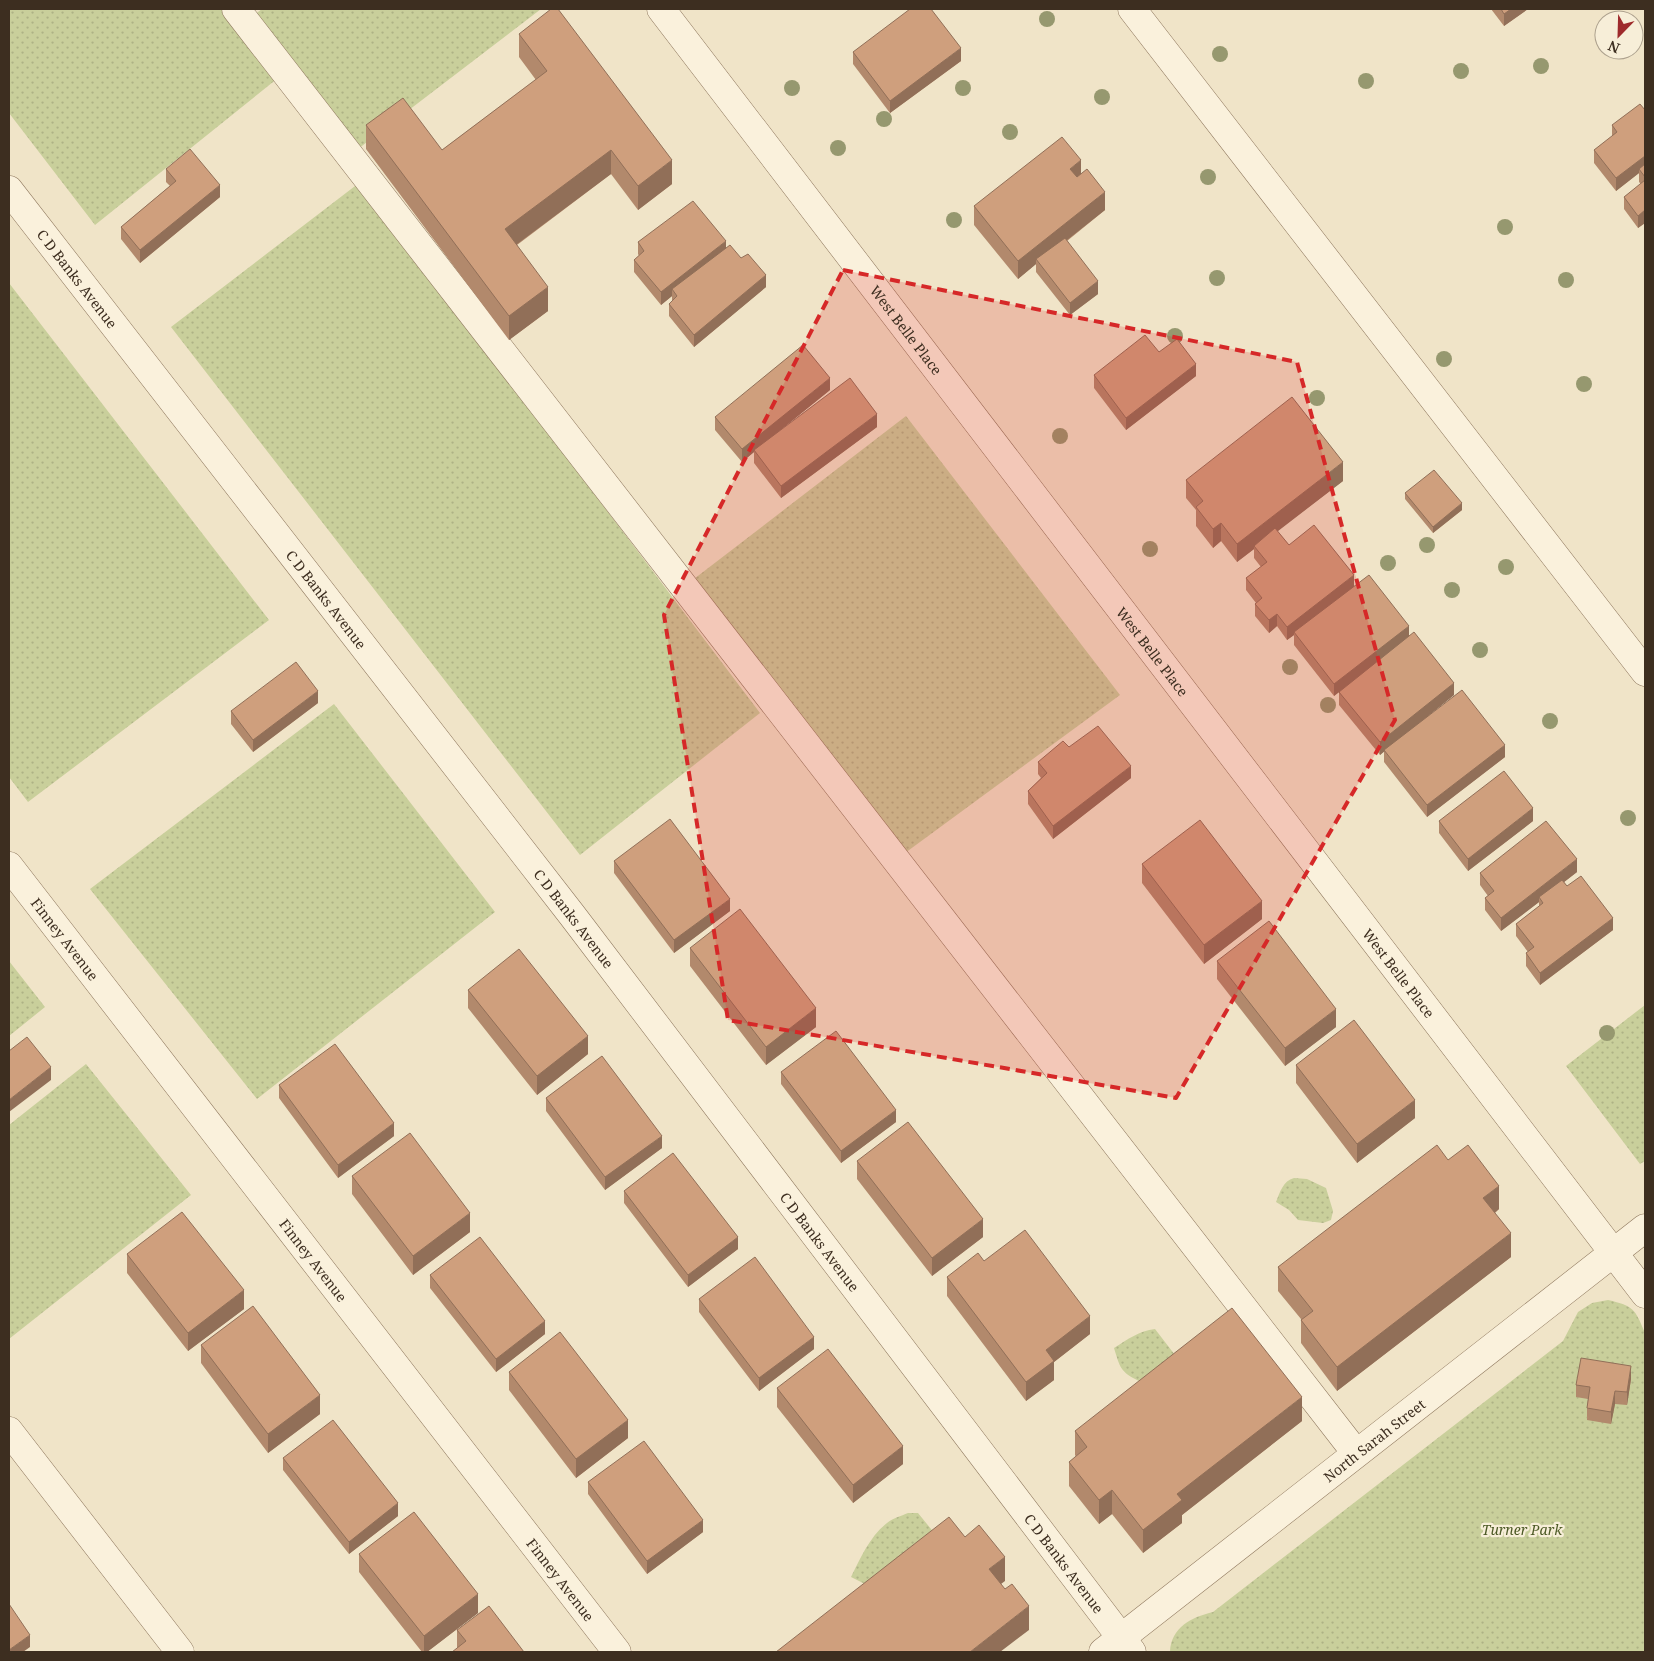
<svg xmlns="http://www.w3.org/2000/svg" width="1654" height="1661" font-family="'Noto Serif',serif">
<defs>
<pattern id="green-dots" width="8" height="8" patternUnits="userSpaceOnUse" patternTransform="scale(1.25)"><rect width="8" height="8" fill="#c9cf9b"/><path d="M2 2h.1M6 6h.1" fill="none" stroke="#aeb285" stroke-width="1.8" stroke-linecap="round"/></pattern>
</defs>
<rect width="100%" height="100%" fill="#f0e4c8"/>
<path fill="url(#green-dots)" d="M9,9H223L278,78L95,225L9,113Z
M262,9H541L354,152L250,18Z
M359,183L760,713L580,855L171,327Z
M9,283L269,620L28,802L9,777Z
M906,416L1120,695L905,853L690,582Z
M334,704L495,912L257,1099L90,889Z
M9,961L45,1007L9,1036Z
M1645,1005V1161L1640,1164L1566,1066Z
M86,1064L191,1195L9,1339V1125Z
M1294,1178L1307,1179L1326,1188L1333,1211L1331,1220L1323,1223L1298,1220L1289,1210L1276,1202C1280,1192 1283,1181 1294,1178Z
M1608,1300C1634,1306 1635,1309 1645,1333V1652H1170C1171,1627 1192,1617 1213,1612L1563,1341L1578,1312L1592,1303Z
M1155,1329L1175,1355L1139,1381C1120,1372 1120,1367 1114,1348C1128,1339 1139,1331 1155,1329Z
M908,1513H918L944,1545L867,1585L851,1577C860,1559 870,1536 887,1523C893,1518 901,1516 908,1513Z"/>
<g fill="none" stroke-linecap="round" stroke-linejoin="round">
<g stroke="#8d765c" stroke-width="29">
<g id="minor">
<path d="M236,9L1356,1453"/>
<path id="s1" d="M661,9L1645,1294"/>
<path d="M1132,9L1645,672"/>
<path id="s2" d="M9,190L572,915L1132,1652"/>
<path id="s3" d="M9,866L617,1652"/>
<path d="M9,1431L180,1652"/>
<path id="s4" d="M1103,1652L1645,1228"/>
</g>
</g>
<use href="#minor" stroke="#faf1dc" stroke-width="28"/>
</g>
<g fill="#96986f">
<circle cx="1047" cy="19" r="8"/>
<circle cx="1220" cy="54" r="8"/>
<circle cx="1541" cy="66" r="8"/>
<circle cx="1461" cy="71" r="8"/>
<circle cx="1366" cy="81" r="8"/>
<circle cx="792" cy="88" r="8"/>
<circle cx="963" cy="88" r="8"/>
<circle cx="1102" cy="97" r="8"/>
<circle cx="884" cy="119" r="8"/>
<circle cx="1010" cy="132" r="8"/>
<circle cx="838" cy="148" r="8"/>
<circle cx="1208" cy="177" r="8"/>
<circle cx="954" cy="220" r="8"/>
<circle cx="1505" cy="227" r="8"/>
<circle cx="1217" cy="278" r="8"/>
<circle cx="1566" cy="280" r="8"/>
<circle cx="1175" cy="336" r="8"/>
<circle cx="1444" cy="359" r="8"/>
<circle cx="1584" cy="384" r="8"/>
<circle cx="1317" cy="398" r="8"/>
<circle cx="1060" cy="436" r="8"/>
<circle cx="1427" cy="545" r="8"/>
<circle cx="1150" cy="549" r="8"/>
<circle cx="1388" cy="563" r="8"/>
<circle cx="1506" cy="567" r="8"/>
<circle cx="1452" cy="590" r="8"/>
<circle cx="1480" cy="650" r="8"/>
<circle cx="1290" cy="667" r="8"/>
<circle cx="1328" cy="705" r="8"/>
<circle cx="1550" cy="721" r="8"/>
<circle cx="1628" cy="818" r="8"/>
<circle cx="1607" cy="1033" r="8"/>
</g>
<path fill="#b2896c" d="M1491,9H1528L1504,26Z
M519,34L672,184L638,210L611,174L517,245L548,311L509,340L366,149V125L442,150L536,80L519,57Z
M853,52L961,61L890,113L853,64Z
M1645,110V223L1638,228L1624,209V197L1641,184L1639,182V173L1616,191L1594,163V150L1612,137V125Z
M166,169L220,197L140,263L121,239V227L170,186L166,182Z
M1081,174L1105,210L1067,241L1098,294L1070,315L1036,272V264L1018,279L974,225V206Z
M638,242L726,248L766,287L694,347L669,316V304L672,301V296L661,305L634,272V260L639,256L638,254Z
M1159,352L1196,376L1126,430L1094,388V375Z
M830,390L779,431L877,427L781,498L754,463V452L742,462L715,430V417Z
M1186,480L1343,481L1277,531L1289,545L1354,587L1409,636L1454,695L1429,715L1505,757L1427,817L1384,762V751L1380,755L1339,705V692L1334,696L1294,645V635L1287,640L1277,626L1269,633L1255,616V604L1256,603L1246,590V578L1261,567L1254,558V549L1237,562L1221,541L1213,548L1196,526V510L1186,498Z
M1405,493L1462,510L1433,533L1405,499Z
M318,703L253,752L231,724V711Z
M1069,747L1131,778L1053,839L1028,804V791L1041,778L1038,774V762Z
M1439,821H1533L1468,871L1439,833Z
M614,861L730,911L674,953L614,873Z
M1142,864L1262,919L1204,964L1142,883Z
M1577,872L1564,882L1567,886L1613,930L1540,985L1526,966V953L1528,952L1516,936V924L1539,907V902L1501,931L1485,910V898L1488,896L1480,885V873Z
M690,948L816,1027L766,1065L690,966Z
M1217,961L1336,1027L1285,1066L1217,979Z
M468,990L588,1054L537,1095L468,1008Z
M1296,1065L1415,1118L1357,1163L1296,1083Z
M781,1072L896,1122L841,1163L781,1084Z
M279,1085L394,1136L338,1178L279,1098Z
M546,1098L662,1148L605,1190L546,1111Z
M1448,1160L1499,1209L1495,1213L1511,1257L1337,1391L1301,1343V1319L1278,1291V1267Z
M857,1161L983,1237L932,1276L857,1179Z
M352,1176L470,1232L413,1275L352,1194Z
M624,1191L738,1249L688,1287L624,1203Z
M127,1254L244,1309L188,1351L127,1273Z
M984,1261L1090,1334L1054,1362V1380L1026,1401L947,1296V1277Z
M430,1275L545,1334L496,1372L430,1288Z
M699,1299L814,1349L759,1391L699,1312Z
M201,1345L320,1414L268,1453L201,1363Z
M509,1372L628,1438L576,1478L509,1390Z
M1631,1379L1627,1405L1615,1404L1611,1424L1587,1420V1408L1588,1399L1576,1397V1385Z
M777,1388L903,1464L853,1503L777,1407Z
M1302,1421L1182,1515V1523L1143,1553L1112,1514L1099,1524L1069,1486V1462L1076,1457L1075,1455V1431Z
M283,1458L398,1516L349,1554L283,1470Z
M588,1482L703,1532L647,1574L588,1494Z
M359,1554L478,1613L427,1652H422L359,1572Z
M457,1630L524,1652L457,1648Z"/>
<path fill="#916f58" d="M1511,9H1528L1504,26V14Z
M961,48V61L890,113V101Z
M611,150V174L505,253V229Z
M1645,156V168L1639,169V173L1616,191V178Z
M672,160V184L638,210V186Z
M1081,160V178L1070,187V169Z
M220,185V197L140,263V250Z
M1105,192V210L1039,262L1036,259V264L1018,279V261Z
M1645,210V223L1638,228V216Z
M726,241V254L672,289V296L661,305V292Z
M766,275V287L694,347V335Z
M1098,281V294L1070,315V303Z
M548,287V311L509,340V316Z
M1196,364V376L1126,430V418Z
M830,378V390L755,451L754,450V452L742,462V449Z
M877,414V427L781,498V486Z
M1343,462V481L1256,548L1254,546V549L1237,562V544Z
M1462,503V510L1433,533V527Z
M1221,523V541L1213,548V529Z
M1354,575V588L1294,632V635L1287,640V627Z
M1277,614V626L1269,633V620Z
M1409,626V638L1334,696V684Z
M1454,683V695L1380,755V742Z
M318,691V703L253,752V740Z
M1505,745V757L1427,817V805Z
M1131,766V778L1053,839V826Z
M1533,808V821L1468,871V859Z
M1577,859V872L1541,900L1539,897V902L1501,931V918Z
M730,899V911L674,953V940Z
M1262,901V919L1204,964V945Z
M1613,918V930L1540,985V973Z
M816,1008V1027L766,1065V1047Z
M1336,1009V1027L1285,1066V1048Z
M588,1036V1054L537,1095V1076Z
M51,1067V1080L9,1112V1100Z
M1415,1100V1118L1357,1163V1144Z
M896,1110V1122L841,1163V1151Z
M394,1123V1136L338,1178V1165Z
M662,1136V1148L605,1190V1177Z
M1499,1186V1209L1483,1222V1198Z
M470,1213V1232L413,1275V1256Z
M983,1219V1237L932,1276V1258Z
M1511,1233V1257L1337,1391V1367Z
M738,1237V1249L688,1287V1275Z
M244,1290V1309L188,1351V1333Z
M1090,1316V1334L1054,1362V1380L1026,1401V1382L1046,1350Z
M545,1321V1334L496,1372V1359Z
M814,1337V1349L759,1391V1378Z
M1631,1366V1379L1627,1405V1392Z
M1615,1391V1404L1611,1424V1412Z
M320,1395V1414L268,1453V1434Z
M1302,1397V1421L1182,1515V1523L1143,1553V1530L1177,1494Z
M628,1420V1438L576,1478V1459Z
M903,1446V1464L853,1503V1485Z
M1112,1490V1514L1099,1524V1500Z
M398,1503V1516L349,1554V1542Z
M703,1520V1532L647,1574V1561Z
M1005,1557V1581L989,1593V1569Z
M478,1594V1613L427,1652H424V1636Z
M1029,1606V1630L1000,1652H970Z
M30,1635V1647L23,1652H9V1650Z"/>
<path fill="#cf9f7d" stroke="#916f58" d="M551,9H558L672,160L638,186L611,150L505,229L548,287L509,316L366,125L403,98L442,150L547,71L519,34Z
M910,9H931L961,48L890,101L853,52Z
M1501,9H1511L1504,14Z
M1640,104L1645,110V156L1616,178L1594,150L1617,132L1612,125Z
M1062,137L1081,160L1070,169L1077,177L1087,169L1105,192L1018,261L974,206Z
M190,149L220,185L140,250L121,227L176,181L166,169Z
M1645,164V177L1639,169Z
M1645,180V210L1638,216L1624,197Z
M693,201L726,241L661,292L634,260L644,251L638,242Z
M1065,238L1098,281L1070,303L1036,259Z
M730,245L741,258L748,254L766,275L694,335L669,304L677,296L672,289Z
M1145,335L1159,352L1177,339L1196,364L1126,418L1094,375Z
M803,345L830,378L742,449L715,417Z
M850,378L877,414L781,486L754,450Z
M1292,397L1343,462L1237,544L1221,523L1213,529L1196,507L1203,501L1186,480Z
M1434,470L1462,503L1433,527L1405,493Z
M1314,525L1354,575L1287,627L1277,614L1269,620L1255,604L1262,598L1246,578L1267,562L1254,546L1275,528L1289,545Z
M1369,575L1409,626L1334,684L1294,632Z
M1414,632L1454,683L1380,742L1339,692Z
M296,662L318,691L253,740L231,711Z
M1462,690L1505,745L1427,805L1384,750Z
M1098,726L1131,766L1053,826L1028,791L1047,773L1038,762L1063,741L1069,747Z
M1504,771L1533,808L1468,859L1439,821Z
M670,819L730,899L674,940L614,861Z
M1200,820L1262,901L1204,945L1142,864Z
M1546,821L1577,859L1501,918L1485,898L1494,891L1480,873Z
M1581,876L1613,918L1540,973L1526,953L1534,947L1516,924L1543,903L1539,897L1562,880L1567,886Z
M740,909L816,1008L766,1047L690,948Z
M1269,921L1336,1009L1285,1048L1217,961Z
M519,949L588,1036L537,1076L468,990Z
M1354,1020L1415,1100L1357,1144L1296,1065Z
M836,1031L896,1110L841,1151L781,1072Z
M27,1037L51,1067L9,1100V1051Z
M335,1044L394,1123L338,1165L279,1085Z
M602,1056L662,1136L605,1177L546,1098Z
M908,1122L983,1219L932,1258L857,1161Z
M410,1133L470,1213L413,1256L352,1176Z
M1437,1145L1448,1160L1468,1145L1499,1186L1483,1198L1511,1233L1337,1367L1301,1320L1313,1311L1278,1267Z
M673,1153L738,1237L688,1275L624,1191Z
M182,1212L244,1290L188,1333L127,1254Z
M1025,1230L1090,1316L1046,1350L1054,1361L1026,1382L947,1277L978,1253L984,1261Z
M480,1237L545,1321L496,1359L430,1275Z
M755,1257L814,1337L759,1378L699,1299Z
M253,1306L320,1395L268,1434L201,1345Z
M1232,1308L1302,1397L1177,1494L1182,1500L1143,1530L1112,1490L1099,1500L1069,1462L1087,1447L1075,1431Z
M560,1332L628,1420L576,1459L509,1372Z
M828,1349L903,1446L853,1485L777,1388Z
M1581,1358L1631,1366L1627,1392L1615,1391L1611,1412L1587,1408L1590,1387L1576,1385Z
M333,1420L398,1503L349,1542L283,1458Z
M644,1441L703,1520L647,1561L588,1482Z
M414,1512L478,1594L424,1636L359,1554Z
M949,1517L965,1537L979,1525L1005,1557L989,1569L1005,1589L1012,1584L1029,1606L970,1652H776Z
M9,1604L30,1635L9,1650Z
M489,1606L524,1652H452L466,1641L457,1630Z"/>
<path fill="#d62828" fill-opacity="0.2" stroke="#d62828" stroke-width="4" stroke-dasharray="10 6" stroke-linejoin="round" d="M843,270L1297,362L1395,720L1176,1098L728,1020L664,615Z"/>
<g text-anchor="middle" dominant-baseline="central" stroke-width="4.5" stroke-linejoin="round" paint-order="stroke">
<g font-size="14" fill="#3d2e20" stroke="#f7eed8">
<text stroke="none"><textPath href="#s2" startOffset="112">C D Banks Avenue</textPath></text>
<text stroke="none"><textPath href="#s1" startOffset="404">West Belle Place</textPath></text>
<text stroke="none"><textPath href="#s2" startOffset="518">C D Banks Avenue</textPath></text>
<text stroke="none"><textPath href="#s1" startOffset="809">West Belle Place</textPath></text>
<text stroke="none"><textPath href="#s2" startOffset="922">C D Banks Avenue</textPath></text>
<text stroke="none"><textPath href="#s3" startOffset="92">Finney Avenue</textPath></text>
<text stroke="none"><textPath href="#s1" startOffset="1214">West Belle Place</textPath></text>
<text stroke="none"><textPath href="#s2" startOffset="1328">C D Banks Avenue</textPath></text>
<text stroke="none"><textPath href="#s3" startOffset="498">Finney Avenue</textPath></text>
<text stroke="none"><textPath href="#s4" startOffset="344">North Sarah Street</textPath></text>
<text stroke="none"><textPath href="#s2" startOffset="1732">C D Banks Avenue</textPath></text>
<text stroke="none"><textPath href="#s3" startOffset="902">Finney Avenue</textPath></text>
</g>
<g font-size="14" font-style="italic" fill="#4d5a26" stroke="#f7eed8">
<text x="1522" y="1529">Turner Park</text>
</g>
</g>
<rect width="1654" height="1661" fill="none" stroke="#3d2e20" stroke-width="20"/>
<g transform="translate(1619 35) rotate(203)"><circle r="24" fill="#f7eed8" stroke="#ada18e"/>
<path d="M0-4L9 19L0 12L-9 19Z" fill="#9e2a2b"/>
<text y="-8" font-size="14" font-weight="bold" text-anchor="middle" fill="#3d2e20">N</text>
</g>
</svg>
